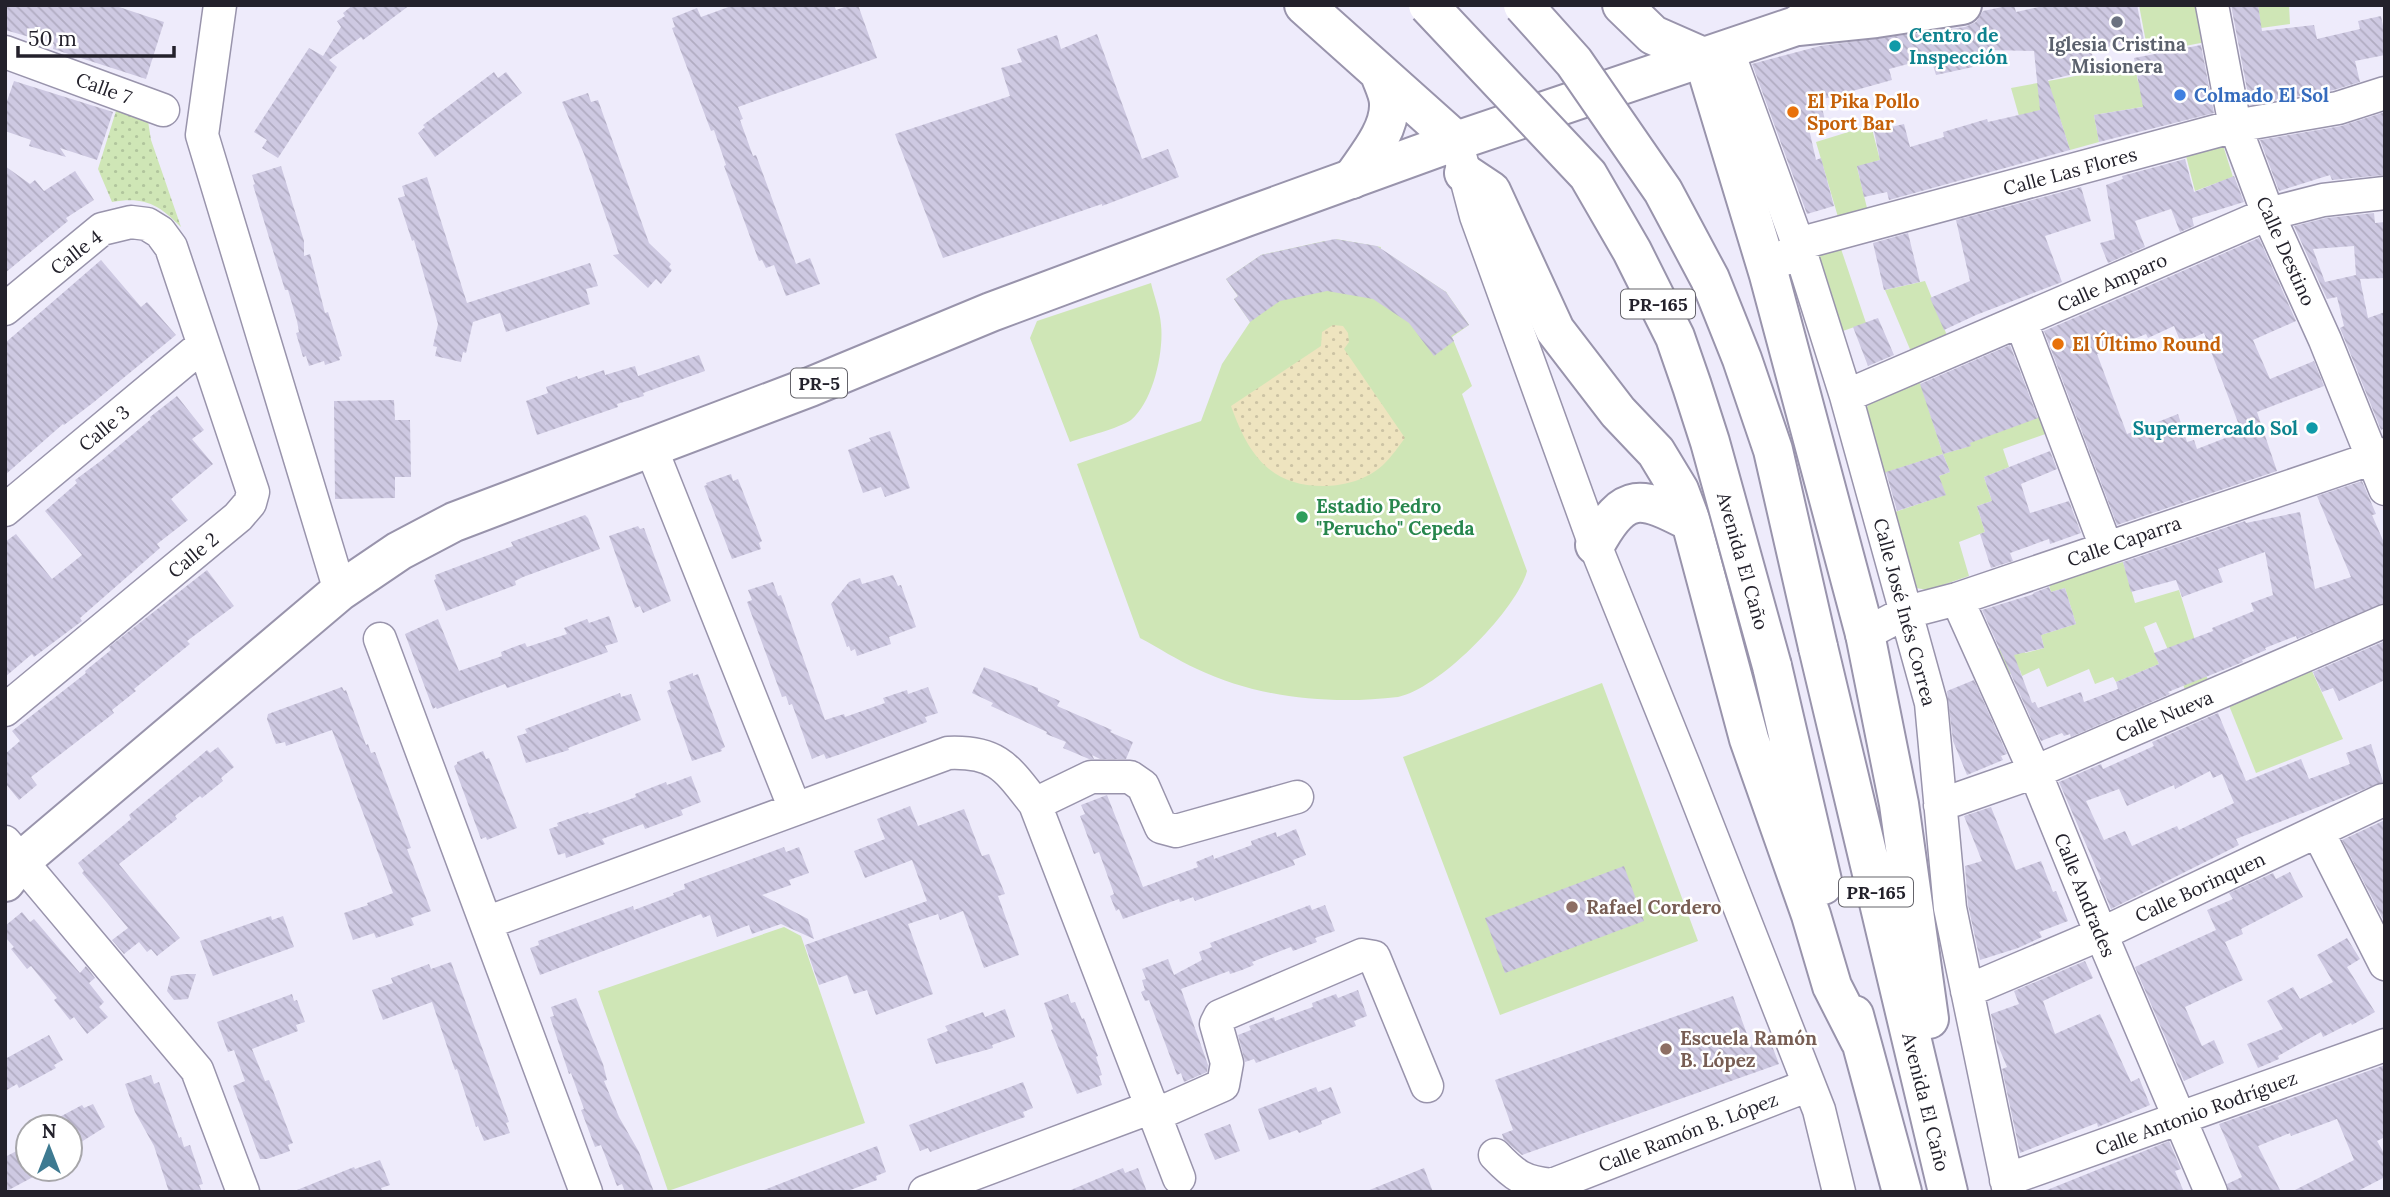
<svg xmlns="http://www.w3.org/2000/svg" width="2390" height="1197" font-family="Lora,serif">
<defs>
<pattern id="sand-dots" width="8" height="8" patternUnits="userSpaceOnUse" patternTransform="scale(1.75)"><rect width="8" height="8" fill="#eee4bf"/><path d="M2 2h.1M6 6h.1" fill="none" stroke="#ccc3a4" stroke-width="1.8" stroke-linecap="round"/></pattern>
<pattern id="park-dots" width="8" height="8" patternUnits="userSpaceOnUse" patternTransform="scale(1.75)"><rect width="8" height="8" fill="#cfe6b6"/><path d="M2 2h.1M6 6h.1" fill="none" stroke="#b1c59d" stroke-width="1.8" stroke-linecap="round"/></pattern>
<pattern id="building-back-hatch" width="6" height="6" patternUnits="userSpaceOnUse" patternTransform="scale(1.75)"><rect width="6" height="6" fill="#cec9e2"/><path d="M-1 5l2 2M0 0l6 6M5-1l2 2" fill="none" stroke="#b1acc2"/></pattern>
</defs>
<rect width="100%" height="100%" fill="#eeebfb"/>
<path fill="#cfe6b6" d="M2139,5H2199L2206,42L2148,53Z
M2258,5H2289L2290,24L2261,28Z
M2135,65L2138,82L2143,81L2148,106L2094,115L2099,142L2070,150L2056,106L2019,116L2011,88Z
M1871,125L1880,160L1857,167L1867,208L1838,217L1816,142Z
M2222,142L2233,177L2195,191L2185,152Z
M1336,239L1381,247L1380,253L1390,255L1446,292L1469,325L1452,337L1472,386L1462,394L1527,571C1517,610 1438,690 1398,697C1330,705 1258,698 1197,669C1177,660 1159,648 1140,638L1077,464L1201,421L1222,364L1250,322L1234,299L1238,296L1226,279L1261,255L1325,241L1335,243Z
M1839,243L1866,323L1837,333L1818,256L1824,250Z
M1925,281L1948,338L1912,354L1885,290Z
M1151,283C1154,296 1160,311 1161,325C1164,352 1153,402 1131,420C1120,428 1084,437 1070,442L1030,338L1037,321Z
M1920,382L1943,454L1970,446L1969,442L2045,415L2051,432L2003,449L2009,467L1984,477L1992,501L1977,506L1985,532L1959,542L1969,576L1928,590L1916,588L1910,581L1889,514L1945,495L1939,476L1950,472L1943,454L1878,475L1864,410L1877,396Z
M2123,562L2135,603L2179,590L2208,681L2187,694L2156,622L2144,627L2159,664L2116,682L2113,677L2095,684L2089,669L2047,687L2039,668L2022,676L2020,670L2002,677L1992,651L2022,640L2025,653L2044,648L2041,635L2076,624L2065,588L2051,592L2048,582Z
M2311,669L2343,739L2256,773L2228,703Z
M1602,683L1698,941L1500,1015L1403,757Z
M784,927L801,936L865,1123L668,1191L598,991Z"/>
<path fill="url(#sand-dots)" d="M1333,325L1343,326L1348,333L1349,342L1344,349L1405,438C1399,446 1392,456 1385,463C1369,479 1347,485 1326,486C1270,487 1248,454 1231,406L1321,346L1322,332Z"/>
<path fill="url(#park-dots)" d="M116,111L148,121L151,140L181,227C159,205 145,196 112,202L98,169Z"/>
<path fill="url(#building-back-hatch)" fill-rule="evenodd" d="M5,5H113L164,22L146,79L53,49L54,44L5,30Z
M353,5H410L363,40L361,37L329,60L337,67L278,158L262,148L267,140L254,132L309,48L323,56L341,27L337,21L345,16L343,13Z
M734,5H834L836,10L850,5H858L877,58L738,107L743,119L740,120L753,156L756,155L796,264L810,258L820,284L786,296L774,265L766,268L762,260L759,261L724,166L726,165L714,130L711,131L672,28L675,27L672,18L697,8L701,17Z
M2012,5H2014L2016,12L2048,5H2137L2144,40L2091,50L2096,69L2048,80L2070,150L1889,200L1887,192L1864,197L1857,166L1880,160L1874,131L1904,124L1910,147L1944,137L1943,132L1987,119L1988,122L2040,110L2034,51L1986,50L1987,55L1971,59L1973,67L1936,75L1931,59L1908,64L1889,69L1892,80L1820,100L1826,124L1809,129L1816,160L1821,158L1834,206L1807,214L1752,64L1820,46L1965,27L1976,22L1983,11Z
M2231,5H2258L2262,31L2314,25L2317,39L2360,29L2358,21L2381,16L2385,36V55L2355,61L2360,82L2334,90L2250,105Z
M1097,34L1142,159L1168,149L1179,177L1102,206V204L943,258L895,134L1010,96L1001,68L1022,62L1017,49L1057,35L1061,49Z
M2201,45L2214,113L2099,142L2094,115L2143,107L2134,58Z
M494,72L498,78L506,72L522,93L435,157L418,133L425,127L423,125Z
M14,81L113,112L97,160L60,148L66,157L29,146L31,140L5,131V107Z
M588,93L591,102L598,100L649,243L671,264L669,267L672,270L661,284L656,279L648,288L613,255L619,254L584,154L562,102Z
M2385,112V175L2332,180L2330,175L2279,191L2260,140L2341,126Z
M2185,159L2194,192L2234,176L2244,202L2192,218L2194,226L2180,232L2171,209L2135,221L2145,247L2108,263L2100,243L2115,239L2106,185L2123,179L2122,176Z
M5,166L30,184L35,180L44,191L75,171L94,200L66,218L68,221L5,273Z
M281,166L304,241V256L310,254L325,313L328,312L342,356L339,357L340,360L325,365L324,361L309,366L306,356L303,357L296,333L299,332L297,321L288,290H285L253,185L255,184L252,175Z
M427,177L467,303L590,263L598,286L586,289L590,304L506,332L500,313L473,322L466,353L463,352L461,362L435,356L437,347L433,346L438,324L414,240L412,241L398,198L405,196L402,186Z
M2081,187L2091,221L2045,236L2062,282L1976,315L1944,330L1930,298L1970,281L1956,220Z
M2374,213L2375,223L2385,222V278L2360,279L2368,318L2385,312V428L2381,430L2340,328L2344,326L2337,297L2327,299L2294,226L2326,218ZM2354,246L2356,275L2325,282L2313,249Z
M1908,233L1920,282L1884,290L1873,243Z
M2259,238L2296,321L2253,340L2270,379L2314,361L2324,386L2257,412L2277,471L2117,525L2044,331ZM2174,326L2181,343L2204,333L2239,425L2235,427L2238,433L2197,449L2194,440L2187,442L2178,414L2127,434L2097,354L2146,334L2148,338Z
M1335,239L1377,246L1446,292L1469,325L1451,336L1454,341L1434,356L1409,323L1373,299L1327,291L1280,301L1250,322L1234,299L1238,296L1226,279L1261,255Z
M101,260L141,307L147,302L176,335L94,402L64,425L63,424L5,475V343Z
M1878,318L1894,355L1868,366L1853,327Z
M2010,345L2038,418L1970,443L1971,446L1943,454L1920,384Z
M699,355L705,371L643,393L644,396L617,404L618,407L537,435L526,401L548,393L546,387L577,376L578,379L604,370L605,375L635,366L638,376Z
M177,396L204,430L192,439L213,464L171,499L188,520L157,544L160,548L80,618L82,621L34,657L32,654L5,677V542L16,534L52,579L82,555L45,511L77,483L75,480L102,460L151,419L150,417Z
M394,400L395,420H410L411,477H395V498L335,499L334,401Z
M890,431L910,488L885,497L881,487L863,493L848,450L871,441L869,438Z
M2050,451L2057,469L2021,484L2030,513L2069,501L2081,533L2050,544L2049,539L2010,553L2013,561L1991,568L1980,534L1985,532L1977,506L1992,501L1984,477Z
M1943,454L1950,472L1939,476L1946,495L1897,511L1886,472Z
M731,474L733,481L738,479L762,541L759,543L761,549L732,559L704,486L707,485L706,483Z
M2362,481L2376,514L2372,515L2385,545V603L2297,639L2296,636L2265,648L2266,650L2242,660L2243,662L2168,692L2170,694L2071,737L2070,734L2064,736L2062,733L2041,741L1982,610L2034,594L2033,593L2049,587L2051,592L2065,588L2076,624L2041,635L2044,648L2014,655L2032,703L2035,702L2038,708L2081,692L2084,702L2118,689L2116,682L2159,664L2154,653L2213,631L2212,628L2254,611L2251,603L2273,595L2265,552L2218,569L2223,582L2182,597L2176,580L2131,592L2123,562L2245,521L2246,523L2300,512L2315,589L2351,577L2317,496Z
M585,515L588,518L600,549L523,577L515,581L516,585L446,611L434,580L436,579L435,575L513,546L511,542Z
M638,526L640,529L644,528L671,601L643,613L640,606L635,608L609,536Z
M207,570L234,606L187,641L190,644L134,689L136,691L112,710L114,713L31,777L37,785L19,800L5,783V754L20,741L12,731L86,673L85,671L111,650L109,647Z
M893,575L898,586L901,585L916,627L889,637L891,644L857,656L855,649L851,651L849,646L847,647L831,604L849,582L860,578L862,584Z
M773,582L778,596L781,595L825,720L844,714L845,717L885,703L883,698L907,690L908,694L928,687L938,713L925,717L927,722L841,754L826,759L824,754L812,759L792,704L789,705L786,696L782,697L747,602L752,600L748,590Z
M609,616L618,642L605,646L608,652L507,688L505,684L437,709L436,707L433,709L405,634L438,619L459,671L502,656L501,652L514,647L525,643L527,647L567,634L564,628L587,619L589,623Z
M2385,641V680L2339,701L2333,688L2322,692L2313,672Z
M984,667L1038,688V691L1060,701L1057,706L1112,730L1110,732L1133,742L1126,759H1100L1092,755L1094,759H1089L1063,748L1066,742L1046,734L1047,732L991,706L993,703L972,693Z
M693,673V676L698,674L725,747L721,749L722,751L692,761L667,691L671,689L669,682Z
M1974,680L2007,754L2001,756L2003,760L1967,775L1953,741L1947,691Z
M342,687L344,691L346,690L366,745L368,744L371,753L375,752L411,848L407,849L431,911L411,918L414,925L376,938L374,933L353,940L344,913L368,905L367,903L393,893L332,730L286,746L285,742L276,744L267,719L268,714Z
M620,693L621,697L631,694L641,720L568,748L569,750L526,763L517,736L527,733L525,729Z
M2218,713L2246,781L2301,759L2309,779L2350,764L2346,753L2371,744L2383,782L2236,839L2239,845L2111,909L2099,880L2101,879L2059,782L2101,764L2103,769L2154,746L2152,742ZM2210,771L2213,778L2222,774L2234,803L2179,830L2177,826L2132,846L2125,831L2104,840L2086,801L2119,789L2127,806L2174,785L2175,789Z
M218,747L234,767L221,778L223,781L202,798L200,796L175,816L177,819L119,864L180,938L157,956L151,949L147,952L139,942L124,954L112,940L128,928L82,873L84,871L78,863L124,825L131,819L129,815L200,756L207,750L210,753Z
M483,751L486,759L489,758L517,828L487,840L486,837L481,839L454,766L457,764V762Z
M691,776L701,802L681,810L683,815L645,829L643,824L602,839L605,844L566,858L565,853L558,855L549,829L558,826L557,823L588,812L589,814L636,797L635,794L666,782L667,785Z
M1107,795L1143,887L1198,867L1196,862L1213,855L1214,859L1252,845L1251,841L1276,832L1277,837L1296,829L1306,855L1293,860L1295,865L1195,901L1193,897L1180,902L1179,899L1123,919L1119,909L1116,911L1110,896L1114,894L1099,852L1094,854L1080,816L1085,814L1081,805Z
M910,806L918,826L964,809L982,856L989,854L1005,894L998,896L1019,955L984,968L963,911L940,920L938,914L908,924L933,994L876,1015L867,990L854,994L847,975L819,985L805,945L927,901L912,860L865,878L854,851L885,839L877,819Z
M1991,807L2016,870L2041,861L2053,892L2056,891L2068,921L2039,932L2042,937L2018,948L1980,960L1968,905L1965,866L1982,861L1964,816Z
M2385,820V923L2342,840Z
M784,847L786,852L799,847L809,873L789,880L791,885L762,895L808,919L814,939L781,924L752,934L749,925L717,937L710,915L703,918L701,914L540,975L530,948L539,945L538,941L633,906L634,910L674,895L673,893L685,889L684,884Z
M1624,866L1644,921L1505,973L1485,918Z
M2290,872L2303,897L2241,929L2243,934L2225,942L2243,980L2185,1007L2202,1046L2214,1040L2224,1063L2184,1081L2135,967L2216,930L2207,910L2233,899L2229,893L2273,873L2276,879Z
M1310,905L1312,910L1325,905L1335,931L1315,938L1317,942L1293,951L1291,947L1252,962L1254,965L1242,970L1230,974L1229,971L1181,989L1208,1065L1207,1072L1184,1082L1181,1073L1177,1075L1149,1000L1145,1001L1141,992L1145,990L1142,980L1146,979L1142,969L1168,959L1174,975L1202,960L1199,952L1212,947L1210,943Z
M22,912L30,922L34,919L80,973L86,966L95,978L89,983L104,1002L99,1007L108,1017L87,1034L74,1017L70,1020L54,1000L57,998L31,966L27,969L11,949L14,947L5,937V926Z
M271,916L272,920L283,916L294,947L213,976L200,941Z
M2347,938L2360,959L2347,967L2375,1012L2352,1025L2351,1023L2323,1037L2321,1032L2278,1056L2279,1059L2258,1068L2247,1044L2283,1029L2267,1001L2293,987L2300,999L2333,982L2317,955Z
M2085,961L2093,978L2043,1001L2055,1034L2100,1014L2131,1082L2139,1078L2150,1105L2098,1127L2097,1123L2020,1153L2002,1069L2007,1067L1997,1043L1991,1014L2019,1004L2014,991Z
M451,962L509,1122L506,1123L510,1133L484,1141L478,1126L476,1127L457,1069L455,1070L432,1002L383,1020L372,990L393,983L391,978L429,964L431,969Z
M184,974H196L188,999L174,1000L167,991L171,976Z
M1358,990L1367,1016L1354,1021L1356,1026L1256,1063L1254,1059L1245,1062L1238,1035L1251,1030L1249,1026L1274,1017L1275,1021L1296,1013L1313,1007L1312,1003L1336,994L1338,998Z
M292,994L294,1001L297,1000L305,1022L296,1025L298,1031L252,1049L265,1081L269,1080L293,1143L288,1145L290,1151L267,1159H260L233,1086L245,1081L234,1050L228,1052L217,1022Z
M1068,994L1071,1003L1075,1002L1082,1019L1084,1018L1098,1056L1096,1057L1102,1075L1099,1076L1102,1085L1077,1094L1051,1030L1053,1029L1044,1003Z
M1733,996L1751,1045L1769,1038L1779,1064L1522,1155L1504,1140L1502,1134L1513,1130L1495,1080Z
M576,998L603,1064L607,1080L604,1081L619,1117L639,1152L654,1192H625L622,1184L617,1186L601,1145L595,1147L581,1110L584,1109L571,1073L569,1074L550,1017L554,1016L551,1007Z
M1005,1009L1015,1037L992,1045L993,1048L936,1064L927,1039L948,1031L945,1026L983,1012L985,1017Z
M49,1035L63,1060L54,1065L56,1068L19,1088L17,1084L5,1091V1059Z
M2385,1065V1137L2377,1141L2385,1155V1177L2356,1192H2291L2354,1160L2337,1119L2291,1136L2290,1133L2258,1146L2281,1192H2229L2227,1184L2242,1177L2219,1124Z
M151,1075L154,1084L159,1082L179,1138L181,1137L184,1147L190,1145L203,1184L199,1185L202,1192H169L154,1146L135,1112L125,1084Z
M1023,1082L1033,1108L1023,1112L1025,1117L930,1152L928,1148L920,1151L909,1125Z
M1316,1087L1318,1092L1331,1087L1341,1113L1321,1121L1322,1124L1299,1133L1297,1130L1269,1140L1258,1109Z
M93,1104L105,1127L70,1149V1127H41L82,1105L84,1108Z
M1230,1124L1240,1151L1215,1160L1204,1134Z
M2169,1141L2181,1169L2175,1171L2184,1192H2042Z
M28,1145V1169H48L5,1192V1157Z
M877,1146L886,1172L876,1176L877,1180L845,1192H759Z
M380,1160L390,1185L381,1188L383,1192H292L354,1167L355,1169Z
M1123,1168L1125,1173L1138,1168L1147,1192H1066Z
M1424,1168L1433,1192H1367V1191Z"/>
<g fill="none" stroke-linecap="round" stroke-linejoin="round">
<g stroke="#9994ac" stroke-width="35">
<path id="minor" d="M220,5L202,135L340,591
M2212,5L2235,126L2268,214L2325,340L2385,489
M1727,49L1798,244L1846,396L1931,703L1950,908L2009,1192
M5,52L163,110
M1461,159L1476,216L1595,545L1685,768L1819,1110L1839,1192
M1784,259L1798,244L2235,126L2338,108L2385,93
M5,309L102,229L131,222L147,224L160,232L171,247L253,492L250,503L238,517L5,710
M2021,322L2106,547
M1846,396L2268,214L2323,200L2385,193
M651,448L795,809
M5,510L203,345
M1957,599L2035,772L2101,934L2211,1192
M1865,634L1907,612L1957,599L2385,454
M380,639L586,1192
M1035,804L1091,777H1130L1143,786L1161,827L1176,831L1297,797
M1940,805L2035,772L2385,621
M2318,832L2385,964
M5,842L197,1070L243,1192
M486,923L948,753C997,751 1007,768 1035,804L1179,1178
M1967,991L2101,934L2383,800
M1155,1115L1223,1085L1227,1063L1216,1024L1220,1016L1362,955L1374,957L1427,1086
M1495,1155C1515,1176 1523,1182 1552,1185L1809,1085
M2006,1180L2385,1045
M925,1192L1152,1107"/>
</g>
<g stroke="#9994ac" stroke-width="42">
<path id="major" d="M1622,5L1653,35L1703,57L1769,275L1865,634
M1798,26L1876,18L1962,5
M5,882L21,861L340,591L399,551L454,522L810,387L991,312L1246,217L1456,141L1796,26L1828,5"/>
</g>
<g stroke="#9994ac" stroke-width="42">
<path id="highway" d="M1304,5L1456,141
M1464,173L1491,191L1555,330L1618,412L1656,452L1679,490L1691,522L1749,739L1811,915L1832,986L1860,1041
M1352,179C1366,158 1390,131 1389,104C1389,95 1384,85 1381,77
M1595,545C1625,490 1641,496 1691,522
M1865,634L1899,804L1929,1019
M1818,647L1948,1192
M1772,666L1823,885
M1854,1015L1902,1192"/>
</g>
<use href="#minor" stroke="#fff" stroke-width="32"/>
<use href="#major" stroke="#fff" stroke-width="38"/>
<use href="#highway" stroke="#fff" stroke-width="38"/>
<g stroke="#9994ac" stroke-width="42" stroke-linecap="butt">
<path id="highway-bridge" d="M1428,5L1588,175L1632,251L1675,337L1692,386L1710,442L1772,666
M1523,5L1574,62L1663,191L1710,279L1742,359L1773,450L1818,647"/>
</g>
<use href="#highway-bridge" stroke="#fff" stroke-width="38"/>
</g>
<circle fill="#6b7280" stroke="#fff" stroke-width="2.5" cx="2117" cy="22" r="7"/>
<g fill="#0f9aa8" stroke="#fff" stroke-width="2.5">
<circle cx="1895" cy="46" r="7"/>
<circle cx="2312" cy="428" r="7"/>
</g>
<circle fill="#3f7fe0" stroke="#fff" stroke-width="2.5" cx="2180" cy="95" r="7"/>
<g fill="#e8710a" stroke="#fff" stroke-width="2.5">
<circle cx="1793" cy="112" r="7"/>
<circle cx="2058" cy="344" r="7"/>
</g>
<circle fill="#2e9e5b" stroke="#fff" stroke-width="2.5" cx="1302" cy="517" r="7"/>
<g fill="#8d6e63" stroke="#fff" stroke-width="2.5">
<circle cx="1572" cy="907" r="7"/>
<circle cx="1666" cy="1049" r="7"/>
</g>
<g text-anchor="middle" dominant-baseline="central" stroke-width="5" stroke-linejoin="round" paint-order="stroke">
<g fill="#fff" stroke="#65646b" stroke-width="2">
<rect x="1621" y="289.5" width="74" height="29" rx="5"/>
<rect x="791" y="368.5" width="56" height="29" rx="5"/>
<rect x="1839" y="877.5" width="74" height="29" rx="5"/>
</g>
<g font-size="18" font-weight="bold" fill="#23212b">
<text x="1658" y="304">PR-165</text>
<text x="819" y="383">PR-5</text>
<text x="1876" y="892">PR-165</text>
</g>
<g font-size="19" font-weight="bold" fill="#0d838f" stroke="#fff" text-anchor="start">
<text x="1909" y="35">Centro de<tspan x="1909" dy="22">Inspección</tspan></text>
<text x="2298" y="428" text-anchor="end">Supermercado Sol</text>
</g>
<g font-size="19" font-weight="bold" fill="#5b616d" stroke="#fff">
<text x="2117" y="44">Iglesia Cristina<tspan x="2117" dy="22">Misionera</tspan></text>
</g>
<g font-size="19" fill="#23212b" stroke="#fff">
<text transform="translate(104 88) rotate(20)">Calle 7</text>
<text transform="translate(2070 171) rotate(-15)">Calle Las Flores</text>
<text transform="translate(2286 251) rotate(66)">Calle Destino</text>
<text transform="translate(76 252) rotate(-38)">Calle 4</text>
<text transform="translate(2112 282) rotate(-24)">Calle Amparo</text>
<text transform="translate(104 428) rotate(-40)">Calle 3</text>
<text transform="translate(2124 541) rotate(-19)">Calle Caparra</text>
<text transform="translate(193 555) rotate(-40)">Calle 2</text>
<text transform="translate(1743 561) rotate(74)">Avenida El Caño</text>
<text transform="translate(1905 612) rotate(75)">Calle José Inés Correa</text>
<text transform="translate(2164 716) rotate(-23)">Calle Nueva</text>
<text transform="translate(2200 887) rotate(-25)">Calle Borinquen</text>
<text transform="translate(2085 895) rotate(68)">Calle Andrades</text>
<text transform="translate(1926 1102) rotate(76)">Avenida El Caño</text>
<text transform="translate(2196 1113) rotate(-20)">Calle Antonio Rodríguez</text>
<text transform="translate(1688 1132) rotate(-21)">Calle Ramón B. López</text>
</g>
<g font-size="19" font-weight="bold" fill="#366cbe" stroke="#fff" text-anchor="start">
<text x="2194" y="95">Colmado El Sol</text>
</g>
<g font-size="19" font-weight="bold" fill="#c56008" stroke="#fff" text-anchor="start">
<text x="1807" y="101">El Pika Pollo<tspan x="1807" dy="22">Sport Bar</tspan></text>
<text x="2072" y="344">El Último Round</text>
</g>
<g font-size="19" font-weight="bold" fill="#27864d" stroke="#fff" text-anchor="start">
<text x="1316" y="506">Estadio Pedro<tspan x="1316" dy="22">"Perucho" Cepeda</tspan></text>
</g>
<g font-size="19" font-weight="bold" fill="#785e54" stroke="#fff" text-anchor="start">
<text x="1586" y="907">Rafael Cordero</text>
<text x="1680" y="1038">Escuela Ramón<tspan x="1680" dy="22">B. López</tspan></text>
</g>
</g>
<rect width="2390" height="1197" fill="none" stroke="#23212b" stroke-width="14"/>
<g transform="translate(49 1148)"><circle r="33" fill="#ffffff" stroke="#a7a6aa" stroke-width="2"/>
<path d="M0-5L12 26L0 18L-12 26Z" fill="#3e7a91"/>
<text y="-10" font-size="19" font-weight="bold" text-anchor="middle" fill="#23212b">N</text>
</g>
<path d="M18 46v10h156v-10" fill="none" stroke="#23212b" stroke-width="3.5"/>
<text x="28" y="46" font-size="21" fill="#23212b" stroke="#ffffff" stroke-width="5" paint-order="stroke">50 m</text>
</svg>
